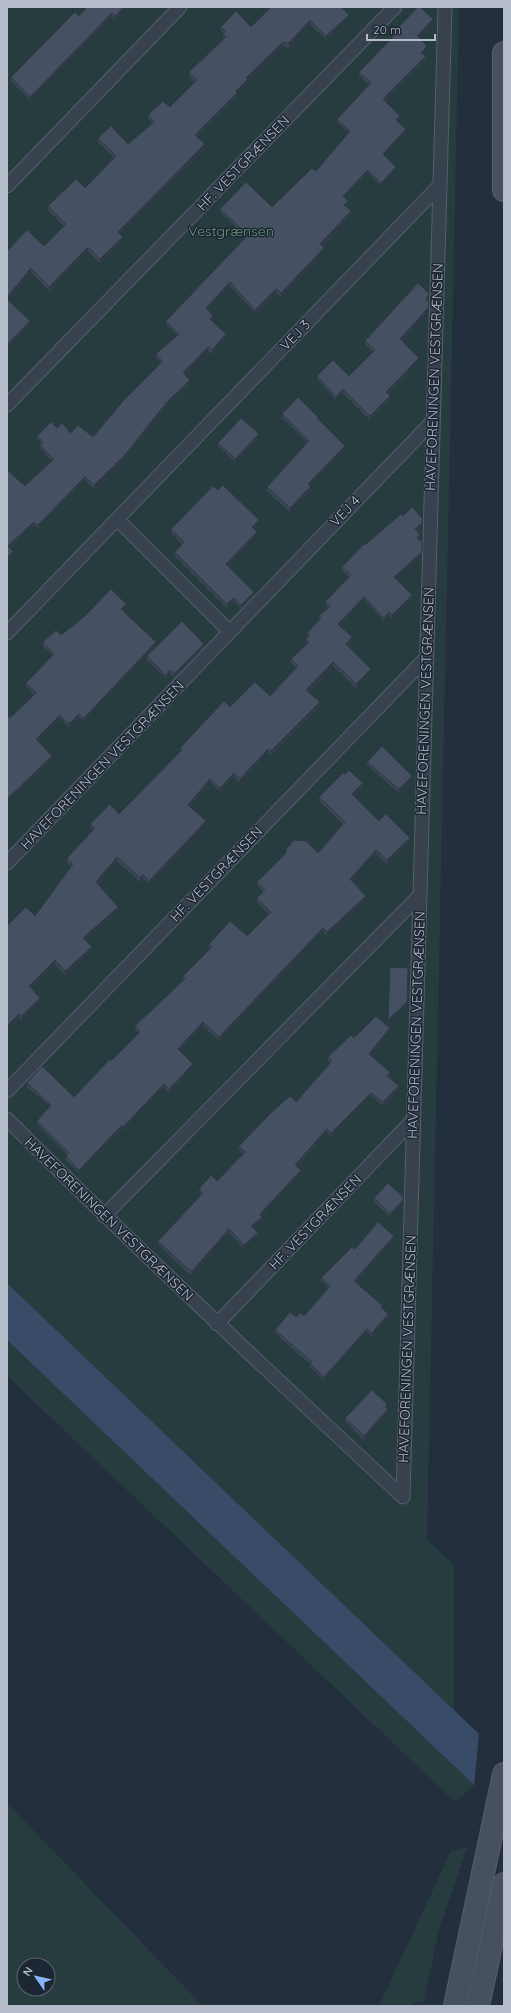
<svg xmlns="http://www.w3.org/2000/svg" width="511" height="2013" font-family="Quicksand,sans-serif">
<rect width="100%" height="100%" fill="#242f3e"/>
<path fill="#263c3f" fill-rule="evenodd" d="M7,7H459L427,1539L454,1565V1710L7,1283Z
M7,1340L474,1785L455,1802L7,1376Z
M7,1803L203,2006H7ZM24,1965H48V1989H24Z
M467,1847L438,1933L424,2002H415L414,2006H379L451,1851Z"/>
<path fill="#394c67" d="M7,1283L479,1734L474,1785L7,1340Z"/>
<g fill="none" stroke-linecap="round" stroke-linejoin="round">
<g stroke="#565f6c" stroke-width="15">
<path id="lane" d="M7,186L180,7
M7,405L395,7
M117,519L230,632
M7,633L440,185
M7,863L433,421
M7,1091L426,658
M7,1119C136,1248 269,1372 403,1497L445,7
M104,1216L420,895
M217,1324L413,1120"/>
</g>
<g stroke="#565f6c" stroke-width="24">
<path id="secondary" d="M504,53V190
M455,2006L504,1774
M478,2006L504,1884"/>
</g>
<use href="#lane" stroke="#38414e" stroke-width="13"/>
<use href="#secondary" stroke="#465061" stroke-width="22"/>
</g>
<path fill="#3b4654" d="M127,7L115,20L112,16L30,100L11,81V77L79,16Z
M271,7L349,18L326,40L310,24L289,47L283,46L248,81V83L237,93V97L197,136L205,148L120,234L123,241L100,263L88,251L49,291L31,272L8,300L30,324L7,349V251L44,246L64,226L48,210V206L85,188L114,158L98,142V138L128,144L152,123L148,119V115L170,107L195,82L189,76V72L224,39L223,38V33L221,31V27H251Z
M433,22L419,37L427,49L423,54L426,60L384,101L400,120L398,121L406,132L384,155L396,170L381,186L368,173L344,198L348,204L346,206L351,215L322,246L324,251L281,297L276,292L255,313L230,286L207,310L213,319L212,321L226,338L212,354L208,351L185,375L190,383L167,406L124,459L94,489L85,480L38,528L34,525L10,548L13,554L7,561V470L25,486L52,461L40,448V445L41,443L37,439V436L57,428L71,433L93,437L161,362L156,358V354L178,336L166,324V321L246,237L220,212V209L272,207L316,171L349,132L337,122V119L369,85L359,75V72L393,37V33Z
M429,297L427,301L429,302L428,311L402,341L419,361L388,394L390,399L370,420L343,393L336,400L317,379V376H349L373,352L365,344V341Z
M282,414L318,419L345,449L310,485L311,490L290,512L267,491V487L307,442L282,418Z
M259,437L235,462L218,446V443Z
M218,490L259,523L254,528L257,535L228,566L254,595L241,608L234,601L227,608L175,556V552L182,544L171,533V529Z
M403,516L422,518V526L417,531L420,538L419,539L422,542V555L396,578L412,598L392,619L389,616L384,621L364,600L340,626L352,641L348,646L371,672L356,688L333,666L308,692L320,706L271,755L268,753L240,783L234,777L220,791L210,782L190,807L206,825L149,884L143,879L140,882L117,861L98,884L118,911L85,940L92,950L65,975L55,964L31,988L40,1001L22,1020L19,1018L7,1030V926L35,916L71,866L67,862V858L94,830L90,827V824L119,814L180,751V748L230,707L270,696L296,668L291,663V659L308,644L306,642V639L308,637L307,636V633L319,620V616L328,608L325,605V602L349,577L342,570V567L365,545Z
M126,608L123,611L156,645L84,721L79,717L69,728L60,718L38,741L52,759L10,799V718L34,695L26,686V683L53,655L43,646V642Z
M204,647L174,678L170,674L166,678L147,660V656Z
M367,762L412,779L399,793L367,765Z
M345,774L363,787L354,796L379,821L410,841L387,864L376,854L352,880L366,899L327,936L323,931L219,1040L203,1026L179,1051L193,1067L169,1093L164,1087L123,1130L122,1129L79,1173L66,1160V1156L67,1155L37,1124V1121L50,1106L27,1087V1083L74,1097L111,1061L139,1033L135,1030V1026L183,980V976L210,949L209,948V944L247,936L269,914L257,902V898L263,892L257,885V882L318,853L343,824L319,801V797Z
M390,1031L371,1055L390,1076L389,1077L399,1089L383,1105L371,1096L331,1137L327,1132L297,1167L301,1174L261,1216L262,1220L253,1228L258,1236L244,1248L229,1233L192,1274L187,1272L158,1244V1241L202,1195L199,1192V1189L217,1181L243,1154L239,1150V1146L296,1102L330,1063L328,1060V1057L354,1038Z
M403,1197V1203L390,1217L374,1202V1198Z
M394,1240L356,1282L382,1308L388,1317L372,1336L367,1332L324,1380L310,1367V1364L275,1333V1330L296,1317L304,1316L329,1288L321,1281V1278L355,1249Z
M387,1408L388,1412L364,1440L345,1421V1418Z"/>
<path fill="#303945" d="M124,7H127L115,20V16Z
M112,13V16L30,100V97Z
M349,15V18L326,40V36Z
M433,19V22L417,39V36Z
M310,20V24L289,47V43Z
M283,42V46L248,81V83L237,93V97L195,138V135L236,91L246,78Z
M427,46V49L421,56V53Z
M426,56V60L383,103V99Z
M400,116V120L396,123V120Z
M406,129V132L383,157V154Z
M205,144V148L118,236V232Z
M396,167V170L381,186V183Z
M368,170V173L343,199V196Z
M348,201V204L344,208V205Z
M351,211V215L320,247V244Z
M123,237V241L100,263V259Z
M88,247V251L49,291V287Z
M324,248V251L281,297V293Z
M31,268V272L7,301V297Z
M230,282V286L206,311V308Z
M276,289V292L255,313V310Z
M429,294V297L426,303V300Z
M428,308V311L400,343V339Z
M213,316V319L210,323V319Z
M30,321V324L7,349V345Z
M226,334V338L212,354V350Z
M208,347V351L183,377V373Z
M419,358V361L386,395V392Z
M190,380V383L167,406L124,459L94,489V485L167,402Z
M343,389V393L336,400V397Z
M390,396V399L370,420V416Z
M259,434V437L235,462V459Z
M345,446V449L308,487V484Z
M85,477V480L38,528V525Z
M311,486V490L290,512V508Z
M259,520V523L252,530V527Z
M34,522V525L8,549V546Z
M422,523V526L415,533V529Z
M257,532V535L226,568V564Z
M420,535V538L417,541V538Z
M13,551V554L7,561V558Z
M422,552V555L394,580V577Z
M254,592V595L241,608V605Z
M412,595V598L392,619V615Z
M364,597V600L338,628V624Z
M234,598V601L227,608V604Z
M126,604V608L121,612V609Z
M389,612V616L384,621V618Z
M352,637V641L346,647V644Z
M156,642V645L84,721V718Z
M204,644V647L174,678V674Z
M333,662V666L306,693V690Z
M371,669V672L356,688V684Z
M170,670V674L166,678V675Z
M320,702V706L271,755V751Z
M79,714V717L69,728V724Z
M60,715V718L36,743V739Z
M268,749V753L240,783V779Z
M52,756V759L7,802V799Z
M234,773V777L220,791V788Z
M412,776V779L399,793V789Z
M210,779V782L188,809V805Z
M363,783V787L352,798V794Z
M206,821V825L149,884V881Z
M410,838V841L387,864V860Z
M376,850V854L350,882V879Z
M117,857V861L96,886V882Z
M143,875V879L140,882V878Z
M366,896V899L327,936V932Z
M118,907V911L83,941V938Z
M323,928V931L219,1040V1037Z
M92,947V950L65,975V971Z
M55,960V964L29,990V986Z
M408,968L407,1005L388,1023V1020Z
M40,998V1001L22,1020V1016Z
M19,1014V1018L7,1030V1026Z
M203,1022V1026L178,1052V1049Z
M390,1028V1031L369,1057V1054Z
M193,1064V1067L169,1093V1089Z
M390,1072V1076L387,1079V1076Z
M164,1084V1087L123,1130V1127Z
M399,1086V1089L383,1105V1102Z
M371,1093V1096L331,1137V1133Z
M122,1125V1129L79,1173V1170Z
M327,1129V1132L295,1168V1165Z
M301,1170V1174L260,1217V1214Z
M403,1200V1203L390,1217V1214Z
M262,1217V1220L251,1229V1226Z
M229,1229V1233L192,1274V1271Z
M258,1233V1236L244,1248V1245Z
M394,1236V1240L354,1284V1281Z
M388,1314V1317L372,1336V1333Z
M367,1329V1332L324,1380V1377Z
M388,1409V1412L364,1440V1436Z"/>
<path fill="#455162" stroke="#303945" d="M87,7H124L115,16L112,13L30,97L11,77L75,12L79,16Z
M271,7H341L349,15L326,36L310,20L289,43L283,42L246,78L248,79L236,91L237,93L195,135L205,144L118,232L123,237L100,259L88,247L49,287L31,268L7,297V251L27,230L44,246L66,224L48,206L76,179L85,188L116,156L98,138L111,126L128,144L154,122L148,115L163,101L170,107L197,80L189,72L226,37L223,34L225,31L221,27L236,11L251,27Z
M418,7H420L433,19L417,36L427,46L421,53L426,56L383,99L400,116L396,120L406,129L383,154L396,167L381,183L368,170L343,196L348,201L344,205L351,211L320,244L324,248L281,293L276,289L255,310L230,282L206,308L213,316L210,319L226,334L212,350L208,347L183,373L190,380L167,402L124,456L94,485L85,477L38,525L34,522L8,546L13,551L7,558V470L25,486L54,459L40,445L43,442L37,436L51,422L57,428L62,423L71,433L78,425L93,437L123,401L156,368L162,361L156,354L179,334L166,321L248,235L220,209L246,182L272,207L312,168L316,171L350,131L337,119L371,83L359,72L395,35L393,33Z
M418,283L429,294L426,300L429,302L428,308L400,339L419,358L386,392L390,396L370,416L343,389L336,397L317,376L333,360L349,376L375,350L365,341Z
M7,299L30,321L7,345Z
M298,397L318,417L317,418L345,446L308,484L311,486L290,508L267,487L309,441L282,414Z
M241,418L259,434L235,459L218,443Z
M223,485L259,520L252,527L257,532L226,564L254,592L241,605L234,598L227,604L175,552L184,542L171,529L213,486L218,490Z
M412,507L422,518V523L415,529L420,535L417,538L422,542V552L394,577L412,595L392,615L389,612L384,618L364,597L338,624L352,637L346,644L371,669L356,684L333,662L306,690L320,702L271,751L268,749L240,779L234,773L220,788L210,779L188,805L206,821L149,881L143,875L140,878L117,857L96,882L118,907L83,938L92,947L65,971L55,960L29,986L40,998L22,1016L19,1014L7,1026V926L26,907L35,916L73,864L67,858L95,828L90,824L110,804L119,814L182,750L180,748L224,701L230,707L255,682L270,696L298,666L291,659L309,642L306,639L310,635L307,633L321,618L319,616L330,606L325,602L351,575L342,567L364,544L365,545L401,514L403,516Z
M111,589L126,604L121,609L156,642L84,718L79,714L69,724L60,715L36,739L52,756L7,799V715L10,718L36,693L26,683L54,654L43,642L56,630L61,635L85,616Z
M182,621L204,644L174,674L170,670L166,675L147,656Z
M382,746L412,776L399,789L367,762Z
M349,770L363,783L352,794L379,821L386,814L410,838L387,860L376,850L350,879L366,896L327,932L323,928L219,1037L203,1022L178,1049L193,1064L169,1089L164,1084L123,1127L122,1125L79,1170L66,1156L69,1153L37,1121L51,1105L27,1083L42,1066L74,1097L110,1059L111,1061L140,1032L135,1026L185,979L183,976L212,947L209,944L230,921L247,936L271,912L257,898L265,890L257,882L286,853V849L294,840L306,841L318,853L345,822L319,797L343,773L345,774Z
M390,967L408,968L407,1002L388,1020Z
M376,1016L390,1028L369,1054L390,1072L387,1076L399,1086L383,1102L371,1093L331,1133L327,1129L295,1165L301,1170L260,1214L262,1217L251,1226L258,1233L244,1245L229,1229L192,1271L187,1268L158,1241L203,1193L199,1189L211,1175L217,1181L245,1152L239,1146L271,1113L290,1096L296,1102L332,1061L328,1057L351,1035L354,1038Z
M388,1183L403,1197V1200L390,1214L374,1198Z
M378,1222L394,1236L354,1281L382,1305L381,1307L388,1314L372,1333L367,1329L324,1377L310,1364L312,1362L275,1330L290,1312L296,1317L300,1313L304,1316L330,1286L321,1278L352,1247L355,1249Z
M372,1390L387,1404L385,1406L388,1409L364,1436L345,1418Z"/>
<g text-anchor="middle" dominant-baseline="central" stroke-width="3" stroke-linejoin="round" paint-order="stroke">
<g font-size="14" fill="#b4bcc9" stroke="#1d2633">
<text transform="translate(243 163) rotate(-46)">HF. VESTGRÆNSEN</text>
<text transform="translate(295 335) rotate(-46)">VEJ 3</text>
<text transform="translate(434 377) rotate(-88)">HAVEFORENINGEN VESTGRÆNSEN</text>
<text transform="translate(345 511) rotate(-46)">VEJ 4</text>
<text transform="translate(425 701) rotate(-88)">HAVEFORENINGEN VESTGRÆNSEN</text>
<text transform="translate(102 765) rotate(-46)">HAVEFORENINGEN VESTGRÆNSEN</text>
<text transform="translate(216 874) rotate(-46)">HF. VESTGRÆNSEN</text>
<text transform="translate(416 1025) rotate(-88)">HAVEFORENINGEN VESTGRÆNSEN</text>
<text transform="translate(109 1219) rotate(44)">HAVEFORENINGEN VESTGRÆNSEN</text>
<text transform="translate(315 1222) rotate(-46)">HF. VESTGRÆNSEN</text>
<text transform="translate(407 1349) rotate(-88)">HAVEFORENINGEN VESTGRÆNSEN</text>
</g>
<g font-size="14" fill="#6b9a76" stroke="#1d2633">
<text x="231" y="231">Vestgrænsen</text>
</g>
</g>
<rect width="511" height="2013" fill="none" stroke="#b4bcc9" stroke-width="16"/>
<g transform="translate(36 1977) rotate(304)"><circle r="19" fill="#1d2633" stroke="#59626f"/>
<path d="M0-3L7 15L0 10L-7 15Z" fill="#8ab4f8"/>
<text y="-6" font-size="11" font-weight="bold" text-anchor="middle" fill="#b4bcc9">N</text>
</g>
<path d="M367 34v6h68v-6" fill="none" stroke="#b4bcc9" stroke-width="2"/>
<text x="373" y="34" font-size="12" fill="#b4bcc9" stroke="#1d2633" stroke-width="3" paint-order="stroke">20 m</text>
</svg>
